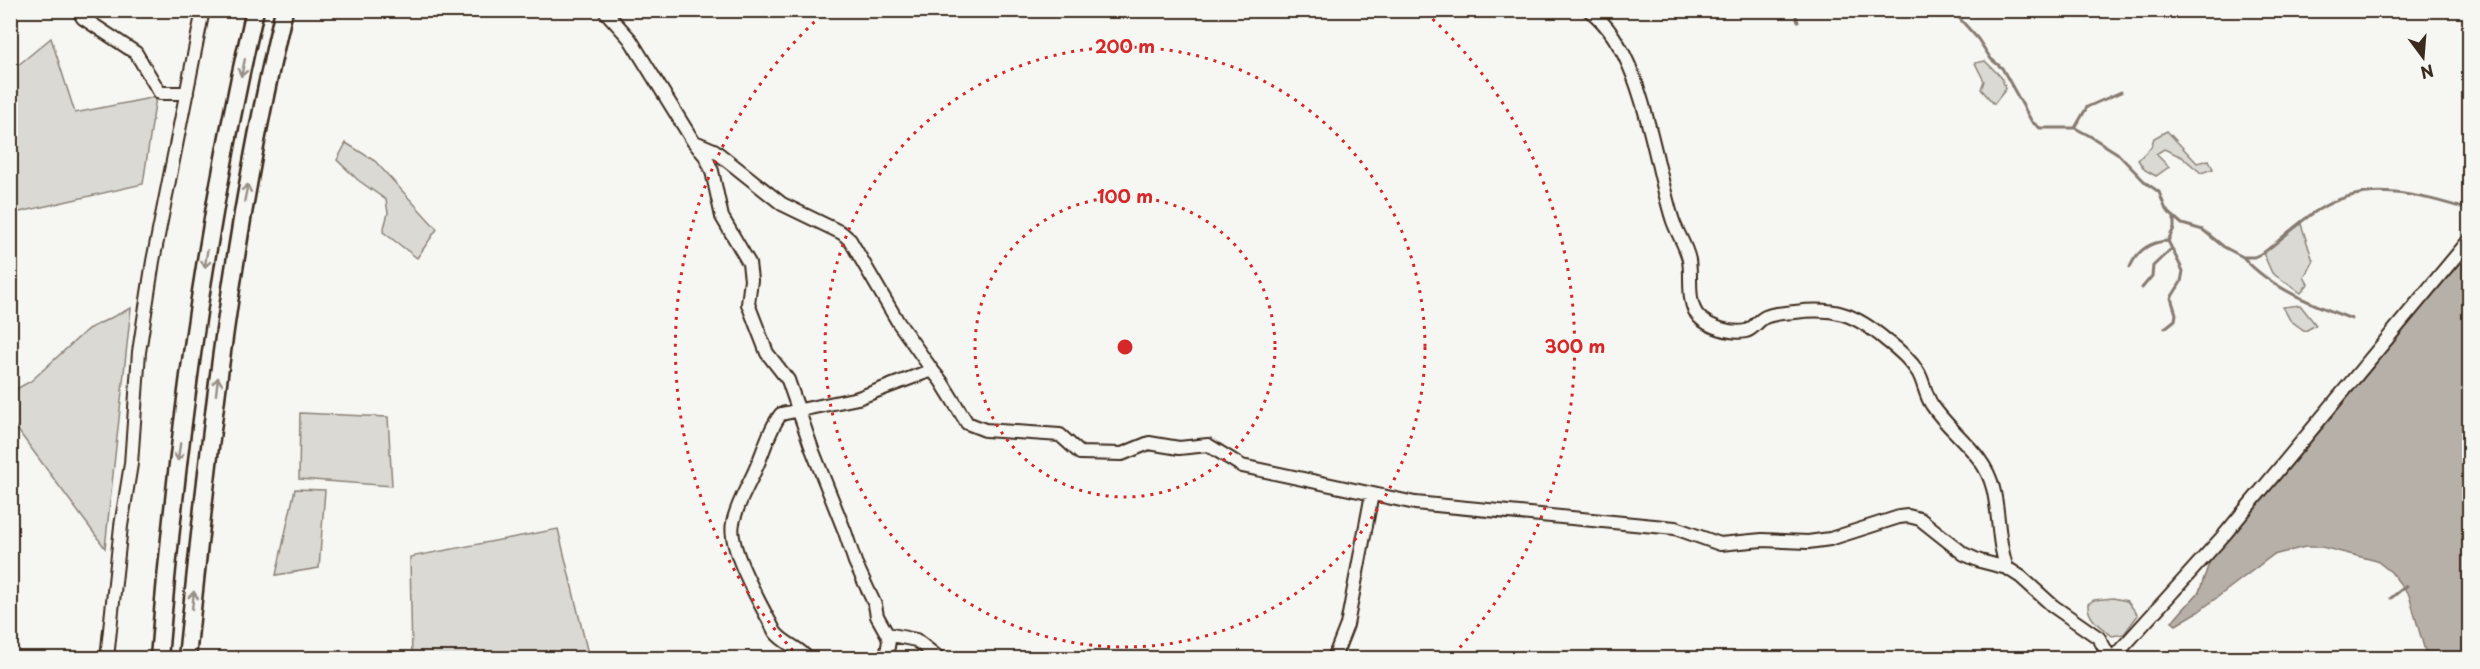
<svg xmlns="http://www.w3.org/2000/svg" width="2480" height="669" font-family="'Playpen Sans',sans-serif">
<rect width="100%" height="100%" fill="#f6f6f2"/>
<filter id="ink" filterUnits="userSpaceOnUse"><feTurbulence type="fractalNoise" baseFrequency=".0167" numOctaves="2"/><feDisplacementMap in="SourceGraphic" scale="12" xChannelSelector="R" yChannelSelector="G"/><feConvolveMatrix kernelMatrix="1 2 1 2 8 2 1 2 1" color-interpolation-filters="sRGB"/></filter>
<g filter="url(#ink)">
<path fill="#dad9d3" stroke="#8a8278" stroke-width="1.5" d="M51,38L75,113L156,97L143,184L11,214V71Z
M1985,61L2001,77L2006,89L1994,104L1981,89L1984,81L1975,63Z
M2167,131L2197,163L2209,160L2213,169L2201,173L2182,157L2164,149L2156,154L2169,167L2156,176L2145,170L2138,160L2151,147L2154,138Z
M346,143L375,161L437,229L417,258L383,232L388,213L386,200L358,180L337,160Z
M2301,224L2313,261L2304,277L2308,284L2301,293L2272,273L2263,253Z
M2300,305L2316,325L2305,331L2290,320L2283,307Z
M131,308L105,548L11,421V392L31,381L88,329Z
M300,413L388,417L392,486L299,479Z
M295,489L325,490L319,568L276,575Z
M558,529L589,658H412L410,557Z
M2113,598L2127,601L2138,615L2124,634L2112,636C2101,627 2087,619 2088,604L2094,600Z"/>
<path fill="#b6b0a9" stroke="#857a71" stroke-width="1.5" d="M2469,252V658H2427L2409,595L2391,572L2377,561L2322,547H2305L2273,555L2198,612L2176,625L2172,622L2199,592L2211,558Z"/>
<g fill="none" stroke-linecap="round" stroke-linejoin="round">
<path stroke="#857a71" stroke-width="3" d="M1794,10L1798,22
M1952,10L1978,39L1991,59L2002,68L2032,122L2040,128H2075L2090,136L2117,153L2146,183L2159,192L2166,210L2182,224L2203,230L2224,247L2243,257H2254L2263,253C2282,239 2298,222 2318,210C2367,179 2419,195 2470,210
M2075,128L2087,107L2121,92
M2243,257C2270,288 2314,305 2352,319
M2130,267C2137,251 2149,242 2167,241
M2142,288L2152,276L2153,266L2170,250
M2165,328L2175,320L2176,314L2171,298L2181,282L2183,271L2168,241L2174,228V218
M2391,598L2406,586"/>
<g stroke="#3b2a1e" stroke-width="16">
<path id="minor" d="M78,10L83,18L136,53L160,93H187
M604,10L630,39L693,141L706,157L712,171L722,217L749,263L751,280L748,304L767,353L788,380L812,449L845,532L855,562L875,605L877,616L887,634L889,641L886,658
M1589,10C1643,50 1653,158 1672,218C1676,232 1686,245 1689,260C1692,277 1686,303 1699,317C1709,327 1731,334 1746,331C1754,329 1759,318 1768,316C1776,313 1786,313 1795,312C1835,307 1855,314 1886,340C1898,349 1909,358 1918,372C1924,382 1925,395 1932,405C1951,434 1984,452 1993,488C2000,515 1997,542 2007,568
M695,142L714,150L782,204L842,233L850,240L898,322L932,370
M887,634L916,640L939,658
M107,658L121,526L131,464L139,352L153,261L203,10
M807,658C799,647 784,644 775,632C763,608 727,548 733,523C737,503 748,487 756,468C764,451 769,429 781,414L858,398L932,370L941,381L967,423L985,430L1060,435L1080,453L1122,454L1149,443L1179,448L1208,445L1242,466L1415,503L1675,528L1720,544L1762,540L1808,542L1830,539L1899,517L1908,516L1920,519L1964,554L1980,561L2007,568L2021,577L2053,606L2099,638L2110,658
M1334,658L1347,625L1372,494
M2113,658L2225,534L2470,239"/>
</g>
<g stroke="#3b2a1e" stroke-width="21">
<path id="highway" d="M159,658C177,440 205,224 255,10
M187,658C209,441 233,224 284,10"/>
</g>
<use href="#minor" stroke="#f6f6f2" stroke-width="12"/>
<use href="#highway" stroke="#f6f6f2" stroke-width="16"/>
</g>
<defs><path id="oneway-shaft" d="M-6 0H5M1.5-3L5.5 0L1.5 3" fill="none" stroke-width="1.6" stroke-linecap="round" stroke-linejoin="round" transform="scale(1.5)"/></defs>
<g stroke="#989088">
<use href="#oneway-shaft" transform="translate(243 68) rotate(102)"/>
<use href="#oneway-shaft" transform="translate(246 193) rotate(-79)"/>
<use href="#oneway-shaft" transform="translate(206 259) rotate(99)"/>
<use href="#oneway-shaft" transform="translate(217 386) rotate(-83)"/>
<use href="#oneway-shaft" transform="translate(179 452) rotate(98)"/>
<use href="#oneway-shaft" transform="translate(193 600) rotate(-84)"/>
</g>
</g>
<g fill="none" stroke="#d62828" stroke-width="3" stroke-dasharray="3 6">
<circle cx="1125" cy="347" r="150"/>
<circle cx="1125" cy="347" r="300"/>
<path d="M799 657A450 450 0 0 1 824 13M1426 13A450 450 0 0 1 1451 657"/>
</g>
<circle cx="1125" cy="347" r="9" fill="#d62828" stroke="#f6f6f2" stroke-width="3"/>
<g font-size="18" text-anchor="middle" font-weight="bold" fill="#d62828" stroke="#f6f6f2" stroke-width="5" stroke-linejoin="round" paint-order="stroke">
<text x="1125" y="53">200 m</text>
<text x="1125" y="203">100 m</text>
<text x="1575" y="353">300 m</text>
</g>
<rect width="2480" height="669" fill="none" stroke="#f6f6f2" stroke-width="36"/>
<rect x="18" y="18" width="2444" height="633" fill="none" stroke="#3b2a1e" stroke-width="2" filter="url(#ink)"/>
<g transform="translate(2423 57) rotate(164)" stroke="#f6f6f2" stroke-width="4.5" paint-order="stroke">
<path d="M0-4.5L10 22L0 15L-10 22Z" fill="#3b2a1e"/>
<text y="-9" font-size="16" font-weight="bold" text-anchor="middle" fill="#3b2a1e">N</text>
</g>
</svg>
